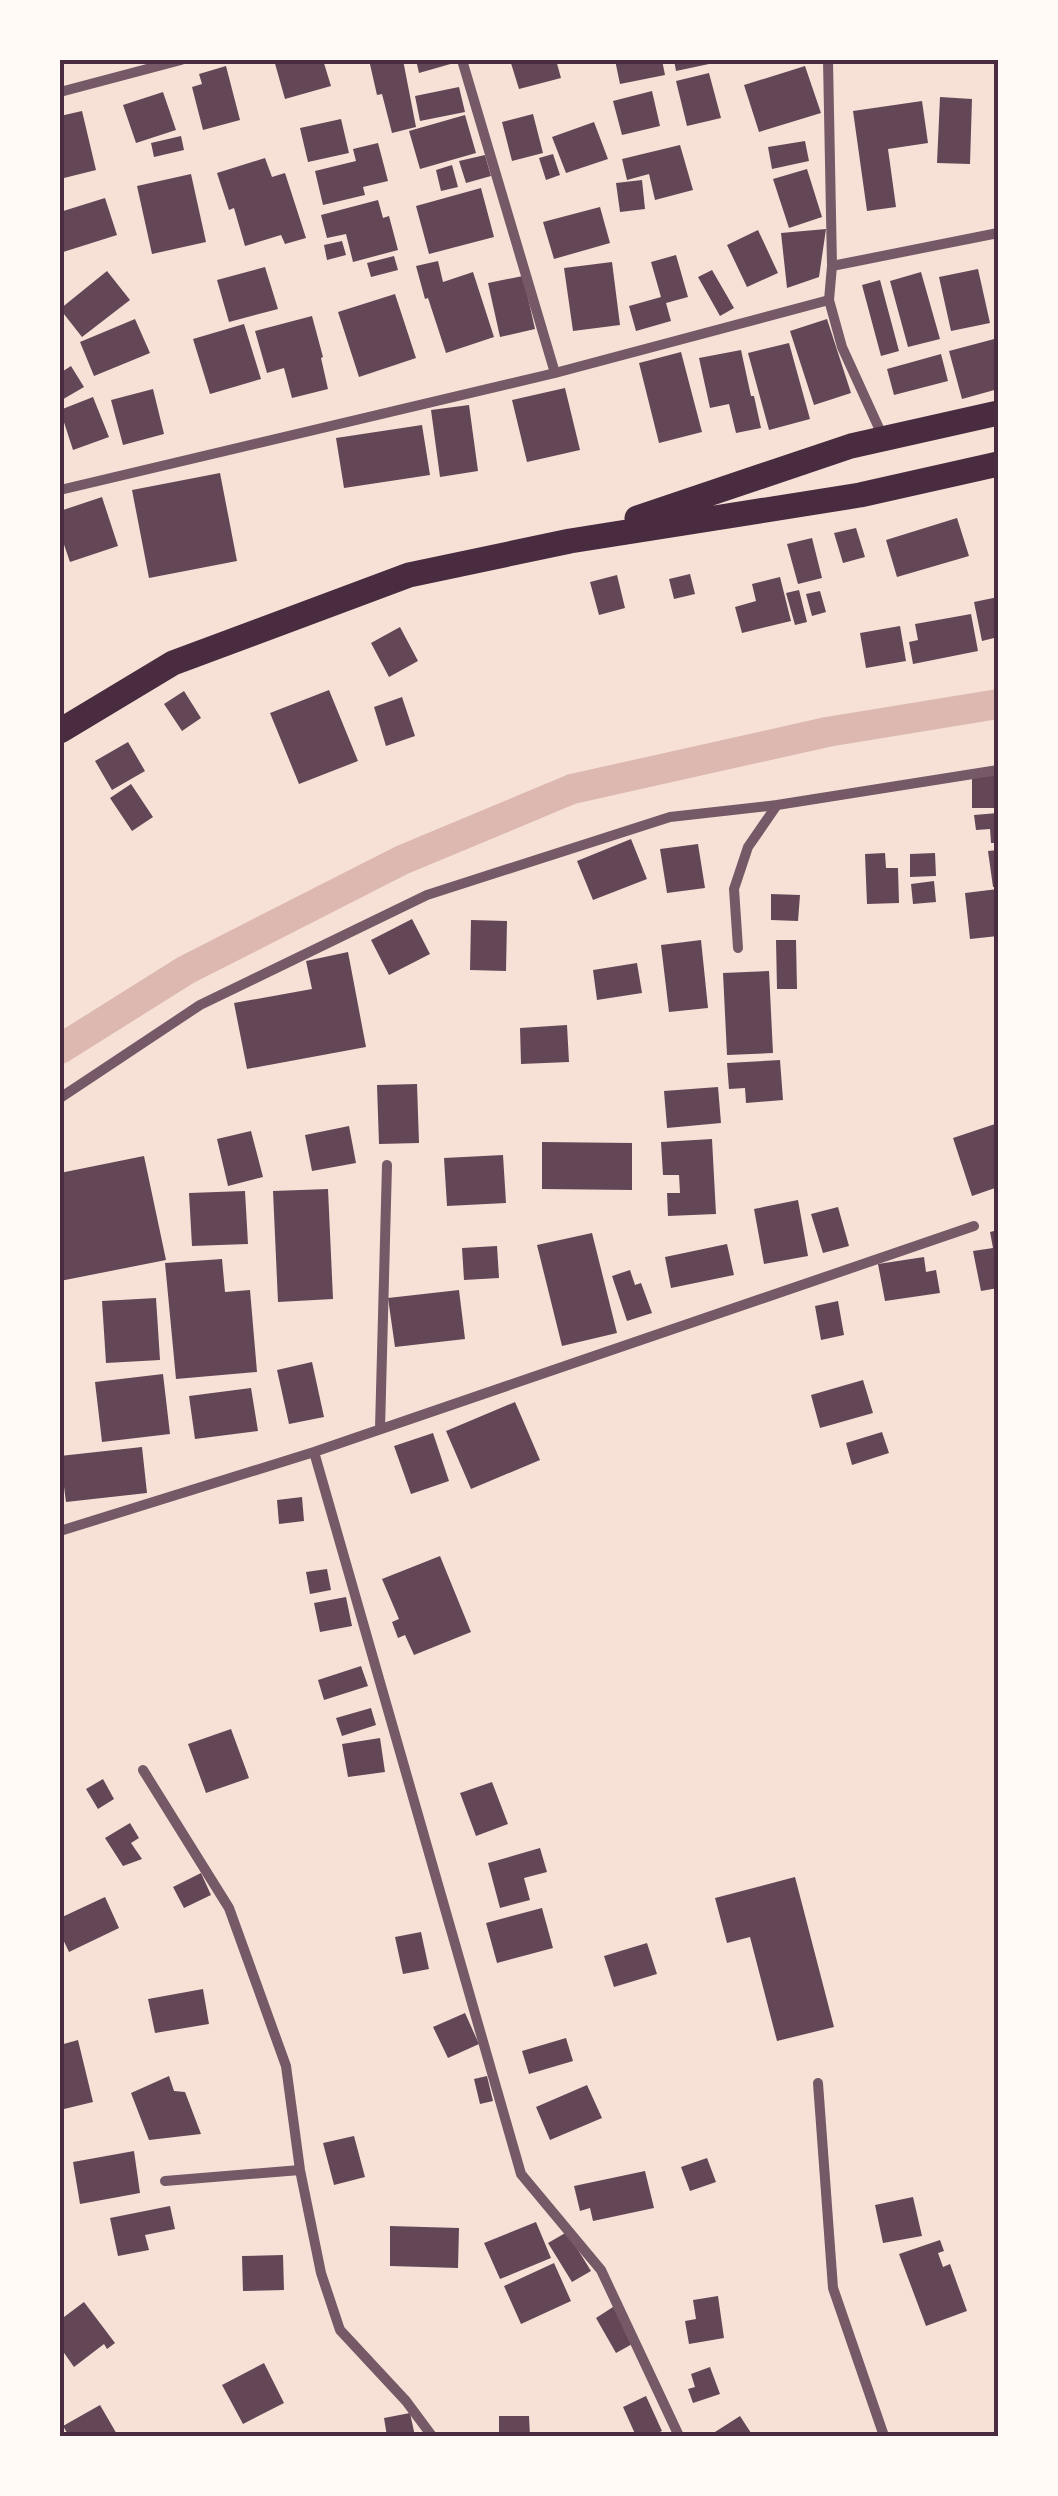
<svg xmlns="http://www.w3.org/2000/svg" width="1058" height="2496" font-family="'DM Sans',sans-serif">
<rect width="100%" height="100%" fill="#f7e1d7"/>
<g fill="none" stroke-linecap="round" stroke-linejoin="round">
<path stroke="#dcb8b0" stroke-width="30" d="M60,1049L186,970L402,860L572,789L827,732L998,704"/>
</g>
<path fill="#644757" d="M274,60H323L331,86L285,99Z
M369,60H403L416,127L392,133L382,94L377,95Z
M416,60H460L461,61L419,73Z
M510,60H556L561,78L519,89Z
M615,60H662L665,75L620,84Z
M674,60H708L709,64L676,71Z
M226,66L240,120L203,130L192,87L202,84L199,74Z
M805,66L821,113L759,132L744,85Z
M709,73L721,118L687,126L676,81Z
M459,87L465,112L420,121L415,96Z
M652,91L660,126L622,135L613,101Z
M163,92L176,130L136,143L123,105Z
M940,97L972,99L970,164L937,163Z
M922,101L928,143L888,149L896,207L867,211L853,111Z
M82,111L96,170L60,179V116Z
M533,114L543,153L512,161L502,122Z
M465,115L476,153L420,169L409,131Z
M341,119L349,153L308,162L300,128Z
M594,122L608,159L566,173L552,137Z
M181,136L184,150L154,157L151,143Z
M805,141L809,161L772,169L768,147Z
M378,143L388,181L363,187L365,195L323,205L315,171L356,161L353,149Z
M680,145L693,190L655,200L649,174L627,180L622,159Z
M553,154L560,175L546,180L539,158Z
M485,155L491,176L466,183L459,161Z
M265,158L272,177L285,173L306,238L285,244L281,235L245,246L234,208L229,210L217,173Z
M452,165L458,187L441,191L436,170Z
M807,169L822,217L789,228L773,179Z
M191,174L206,242L152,254L137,186Z
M642,180L645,209L620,212L616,183Z
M481,188L494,237L429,254L416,206Z
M105,198L117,235L60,253V212Z
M378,200L383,218L389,216L398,250L353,262L346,234L327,238L321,215Z
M600,207L610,243L554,259L543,222Z
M826,229L819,277L787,288L781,233Z
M758,230L778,273L747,287L727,245Z
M342,241L346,255L327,260L324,245Z
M676,255L688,297L666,303L671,321L636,331L629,306L661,297L651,262Z
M394,256L398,270L371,277L367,263Z
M438,261L443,282L473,272L494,337L446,353L428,298L425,299L416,266Z
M612,262L620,325L573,331L564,268Z
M265,267L278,309L229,322L217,280Z
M978,269L990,323L951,331L939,277Z
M712,270L734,308L720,316L698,277Z
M107,271L130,300L82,337L60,309Z
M921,272L940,339L908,347L890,281Z
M523,276L535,329L500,337L488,283Z
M880,280L899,351L881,356L862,285Z
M395,294L416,358L359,377L338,312Z
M312,316L323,357L321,358L328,389L292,398L284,368L267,373L255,331Z
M135,319L150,353L94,376L80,342Z
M827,319L851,393L814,405L790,331Z
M244,324L261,379L210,394L193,339Z
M998,338V389L962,399L949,351Z
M789,343L810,419L769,430L748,353Z
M741,350L751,396H754L761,428L736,433L729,404L710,408L699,358Z
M681,352L702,432L659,443L639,363Z
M941,354L948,381L894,395L887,369Z
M71,366L84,387L60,401V373Z
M565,388L580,450L527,462L512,400Z
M153,389L164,434L123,445L111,400Z
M93,397L109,437L73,450L60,410Z
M469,405L478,471L440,477L431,410Z
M422,425L430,475L344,488L336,438Z
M220,473L237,561L149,578L132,490Z
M102,497L118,546L70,562L60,533V511Z
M957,518L969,556L897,577L886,540Z
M856,528L865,557L843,563L834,533Z
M812,538L822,578L798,584L787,544Z
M690,574L695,594L674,599L669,579Z
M617,575L625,608L599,615L590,582Z
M780,577L791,621L742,633L735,607L756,601L752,584Z
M799,590L807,622L795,625L786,593Z
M820,591L826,612L812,616L806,594Z
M998,597V637L982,641L974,602Z
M971,614L978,651L913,664L909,642L918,640L915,624Z
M900,626L906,661L866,668L860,633Z
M400,627L418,661L389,677L371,643Z
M329,690L358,761L299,784L270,713Z
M184,691L201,718L182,731L164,704Z
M402,697L415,736L386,746L374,707Z
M128,742L145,771L112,790L95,761Z
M972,775H998V808H972Z
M131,784L153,817L132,831L110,798Z
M998,813V843H991L990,829L976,830L974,815Z
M631,839L647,879L593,900L577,861Z
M698,844L705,888L667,893L660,849Z
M998,850V887H993L988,851Z
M885,853L886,868H898L899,903L867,904L865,854Z
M935,853L936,876L910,877V854Z
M934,881L936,902L913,904L911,884Z
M998,889V936L970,939L965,893Z
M771,894L800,895L798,921L771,920Z
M412,919L430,954L389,975L371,940Z
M471,920L507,921L506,971L470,970Z
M701,940L708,1008L669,1012L661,945Z
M776,940H796L797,989H777Z
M348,952L366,1047L247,1069L234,1003L312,989L306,961Z
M637,963L642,993L597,1000L593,970Z
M769,971L773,1053L727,1055L723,973Z
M567,1025L569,1062L521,1064L520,1028Z
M780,1060L783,1100L746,1103L745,1088L729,1089L727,1063Z
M417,1084L419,1143L379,1144L377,1085Z
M718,1087L721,1123L667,1128L664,1091Z
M998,1123V1187L972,1196L953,1138Z
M349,1126L356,1163L312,1171L305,1135Z
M251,1131L263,1177L228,1186L217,1139Z
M712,1139L716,1214L668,1216L667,1193H680L679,1175H663L661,1142Z
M542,1142L632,1143V1190L542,1189Z
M503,1155L506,1203L447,1206L444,1158Z
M144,1156L166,1260L60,1281V1173Z
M328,1189L333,1299L278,1302L273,1191Z
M245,1191L248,1244L192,1246L189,1193Z
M798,1200L808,1256L764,1264L754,1209Z
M838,1207L849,1246L823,1253L811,1214Z
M998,1230V1288L981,1291L973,1251L993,1248L990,1232Z
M592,1233L617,1333L562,1346L537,1245Z
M727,1244L734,1275L671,1288L665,1257Z
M497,1246L499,1278L464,1280L462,1248Z
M924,1257L926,1272L936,1270L940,1293L885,1301L878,1264Z
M222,1259L225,1292L250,1290L257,1372L176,1379L165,1263Z
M630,1270L635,1285L641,1283L652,1313L627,1321L612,1276Z
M459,1290L465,1339L395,1347L388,1298Z
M156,1298L160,1360L106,1363L102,1301Z
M838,1301L844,1335L821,1340L815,1306Z
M312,1362L324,1417L289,1424L277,1370Z
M163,1374L170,1434L102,1442L95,1382Z
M863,1380L873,1413L820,1428L811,1395Z
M251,1388L258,1431L195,1439L189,1396Z
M515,1402L540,1460L471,1489L446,1431Z
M882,1432L889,1453L852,1465L846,1443Z
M433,1433L449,1481L411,1494L394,1446Z
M142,1447L147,1493L66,1502L60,1456Z
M302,1497L304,1521L279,1524L277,1500Z
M440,1556L471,1632L414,1655L405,1635L398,1638L392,1622L399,1619L382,1579Z
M327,1569L331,1590L310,1594L306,1572Z
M346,1597L352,1626L320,1632L314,1603Z
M361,1666L368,1686L324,1700L318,1680Z
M371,1708L376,1725L342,1736L336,1718Z
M231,1729L249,1778L206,1793L188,1744Z
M380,1738L385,1772L348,1777L342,1744Z
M103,1779L114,1799L98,1809L86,1789Z
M492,1782L508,1824L476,1836L460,1793Z
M130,1823L139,1838L131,1843L142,1859L123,1866L105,1838Z
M540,1848L547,1872L524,1878L530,1900L500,1908L488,1863Z
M201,1873L211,1895L184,1908L173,1887Z
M795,1877L834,2027L777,2041L750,1937L727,1943L715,1898Z
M105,1897L119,1928L69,1952L60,1933V1918Z
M542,1908L553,1948L497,1963L486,1923Z
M421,1932L429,1969L403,1974L395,1937Z
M647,1943L657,1974L614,1987L604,1956Z
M203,1989L209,2024L155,2033L148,1999Z
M465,2013L479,2044L448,2058L433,2027Z
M566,2038L573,2061L529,2074L522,2051Z
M78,2040L93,2102L60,2110V2045Z
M169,2076L174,2091L185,2092L201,2134L149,2140L131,2093Z
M487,2076L493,2101L480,2104L474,2079Z
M587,2085L602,2118L550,2140L536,2107Z
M354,2136L365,2177L334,2185L323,2143Z
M134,2151L140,2193L80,2204L73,2162Z
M707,2158L716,2182L690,2191L681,2167Z
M645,2171L654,2208L593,2221L590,2208L580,2211L574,2186Z
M913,2197L922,2236L883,2243L875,2205Z
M170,2206L175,2229L145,2235L149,2250L118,2256L110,2218Z
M536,2222L551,2258L500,2279L484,2243Z
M390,2226L459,2228L458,2268L390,2266Z
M567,2232L591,2271L572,2282L548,2243Z
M940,2240L944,2251L938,2253L943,2267L950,2264L967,2311L926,2326L899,2254Z
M283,2255L284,2290L243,2291L242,2256Z
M554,2263L571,2301L521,2324L504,2286Z
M718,2296L724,2338L689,2344L685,2321L696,2319L693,2300Z
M84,2302L115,2343L107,2349L104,2344L74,2367L62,2350L60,2352V2320Z
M613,2307L634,2343L616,2353L596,2318Z
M264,2363L284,2403L243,2424L222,2385Z
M710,2367L720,2394L693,2403L688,2389L695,2387L691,2374Z
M646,2396L662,2431L650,2436H636L623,2407Z
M100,2405L118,2436H69L63,2426Z
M410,2413L415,2436H387L384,2418Z
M499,2416H529L530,2436H499Z
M740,2416L753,2436H718L715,2432Z"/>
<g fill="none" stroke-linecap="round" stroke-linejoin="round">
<path stroke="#755966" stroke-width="10" d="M462,60L555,373
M828,60L832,266L829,300L842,347L883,437
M60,92L181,60
M832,266L998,233
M60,490L555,373L829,300
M738,948L734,889L748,847L777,805
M60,1098L200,1005L427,895L670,817L777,805L998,770
M380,1429L387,1165
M314,1452L521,2174L601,2270L679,2436
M60,1531L314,1452L974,1226
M143,1770L229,1908L286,2066L300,2170L321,2273L340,2330L406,2401L432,2436
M818,2083L833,2288L884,2436
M165,2181L300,2170"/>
<path stroke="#4a2c40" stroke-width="25" d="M637,518L851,446L998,413
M60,731L173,663L409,575L570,541L860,495L998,464"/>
</g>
<rect width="1058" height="2496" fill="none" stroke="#fffaf5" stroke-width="125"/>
<rect x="62" y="62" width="934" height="2372" fill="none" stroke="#4a2c40" stroke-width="4"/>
</svg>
